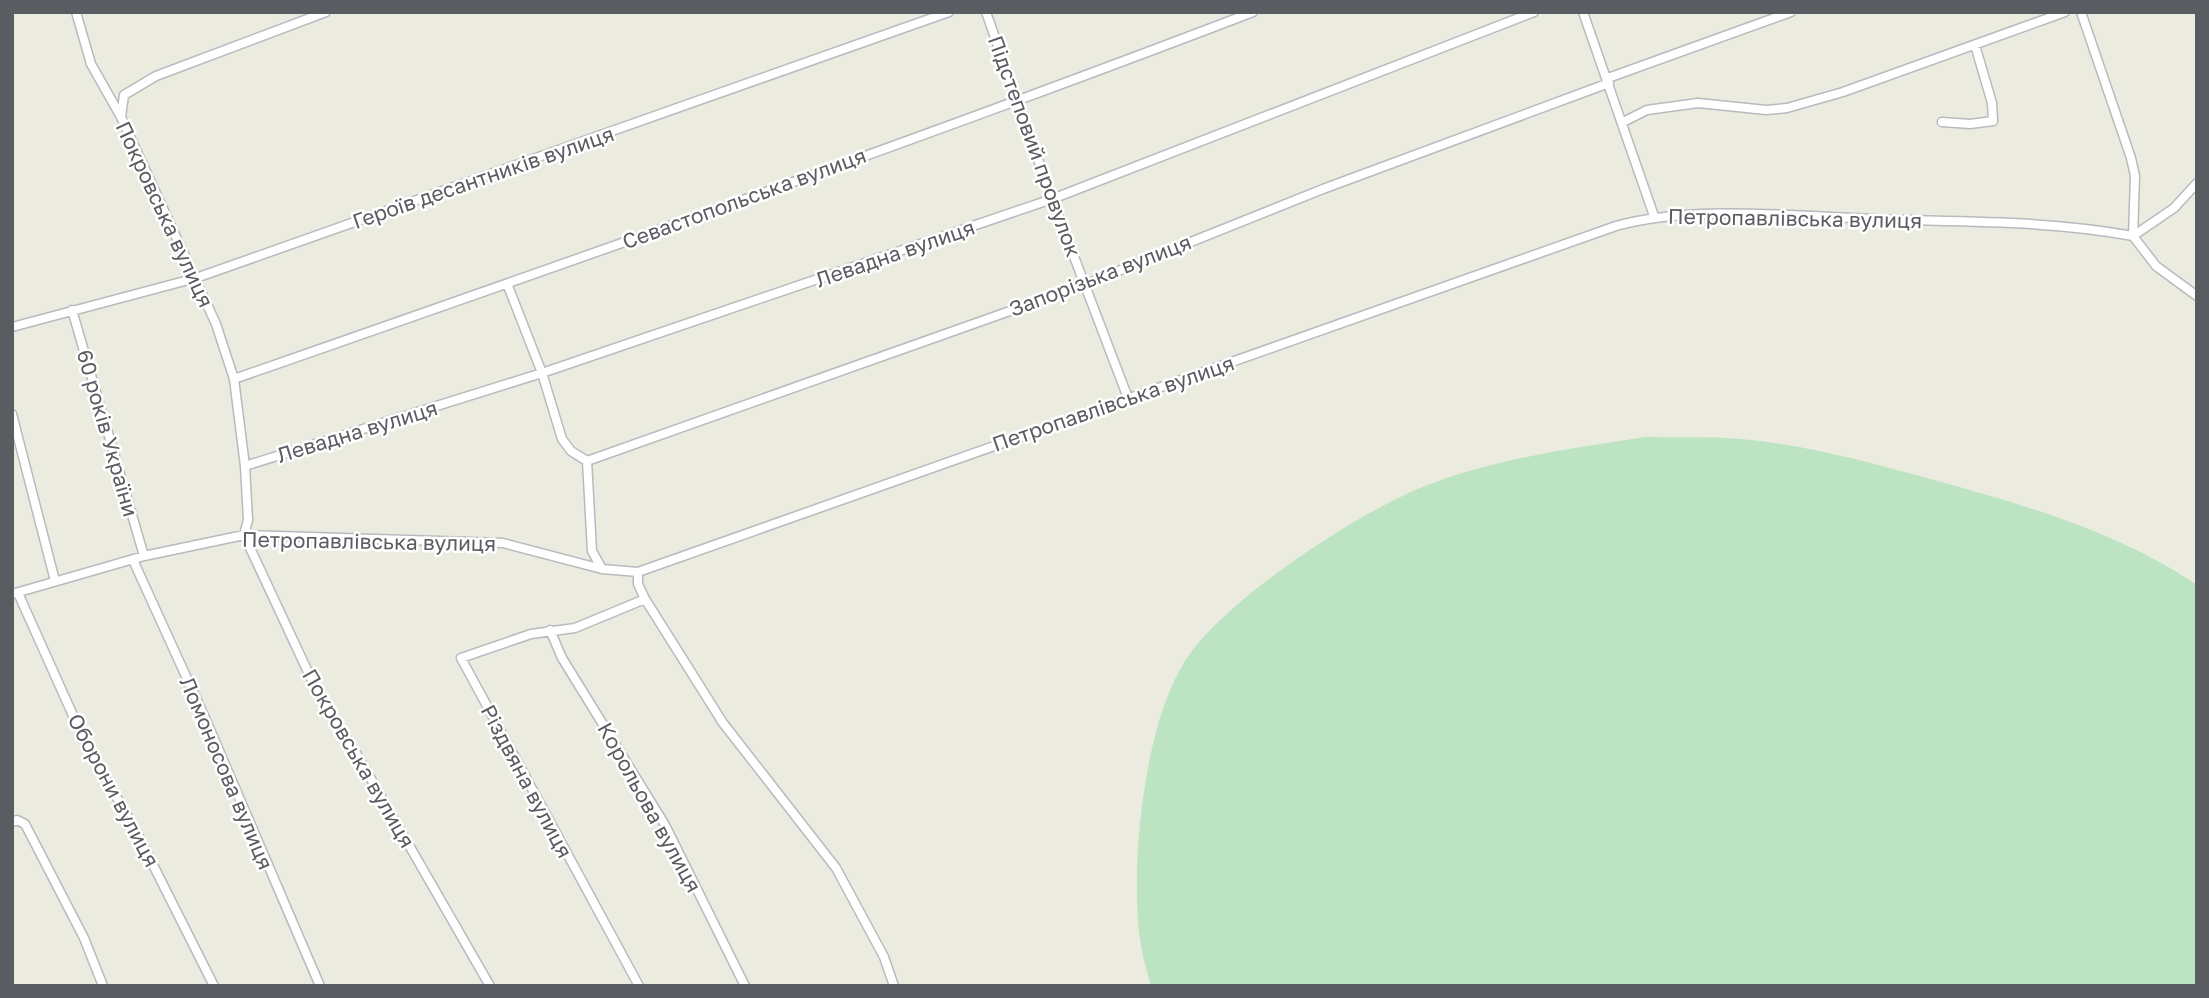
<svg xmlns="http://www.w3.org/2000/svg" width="2209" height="998" font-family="'Golos Text',sans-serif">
<rect width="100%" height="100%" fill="#ecebe0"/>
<path fill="#bde4c2" d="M1645,437C1680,438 1716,436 1751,440C1810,446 1869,462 1927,478C2018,503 2118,531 2197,585V986H1151C1147,971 1142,955 1140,939C1130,863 1144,726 1185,661C1223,600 1365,507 1433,483C1501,458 1573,448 1645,437Z"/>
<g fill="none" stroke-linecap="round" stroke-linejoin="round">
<g stroke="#b8babf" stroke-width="11">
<path id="minor" d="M76,12L91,64L121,117L216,324L234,379L245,466L248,520L244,535L322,702L356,753L490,986
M986,12L1052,199L1128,398
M1583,12L1654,216
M2081,12L2131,158L2135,176L2133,236
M1608,78L1791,12
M121,117L124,95L156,76L326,12
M1623,122L1647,110L1698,103L1766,110L1787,108L1843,92L2065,12
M1942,122L1970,124L1993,121L1992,103L1975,45
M2133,236L2174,208L2197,183
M508,286L542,373L562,439L571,451L587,461
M72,310L144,556
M12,327L196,278L949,12
M234,379C575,260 916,141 1253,12
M12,414L55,581
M587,461L1086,284L1323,189L1609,83
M587,461L592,551L602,569
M245,466L542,373L1052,199L1534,12
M133,560L205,718L320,986
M638,572V584L645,599L723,723L836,868L884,957L894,986
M18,593L84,740L137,833L214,986
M12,594L144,556L244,535L503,543L602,569L638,572L1616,226C1692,205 1793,216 1872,219C1959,222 2047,220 2133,236L2156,266L2197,296
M550,630L562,658L665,825L745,986
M12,822L17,820L25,824L84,938L103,986
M639,986L461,658L531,634L575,628L645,599"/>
</g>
<use href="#minor" stroke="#fff" stroke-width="8"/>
</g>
<g text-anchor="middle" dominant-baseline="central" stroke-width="5" stroke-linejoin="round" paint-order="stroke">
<g font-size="21" fill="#595c61" stroke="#fff">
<text transform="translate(1035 146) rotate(70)">Підстеповий провулок</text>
<text transform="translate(483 177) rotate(-19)">Героїв десантників вулиця</text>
<text transform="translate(744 198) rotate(-20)">Севастопольська вулиця</text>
<text transform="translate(165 214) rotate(65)">Покровська вулиця</text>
<text transform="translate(1795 218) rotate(1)">Петропавлівська вулиця</text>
<text transform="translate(895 253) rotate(-19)">Левадна вулиця</text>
<text transform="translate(1100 275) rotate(-21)">Запорізька вулиця</text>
<text transform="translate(1113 403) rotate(-19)">Петропавлівська вулиця</text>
<text transform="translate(357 431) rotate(-17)">Левадна вулиця</text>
<text transform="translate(108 433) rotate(74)">60 років України</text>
<text transform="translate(369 541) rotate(1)">Петропавлівська вулиця</text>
<text transform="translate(359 758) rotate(60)">Покровська вулиця</text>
<text transform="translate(227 773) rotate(67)">Ломоносова вулиця</text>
<text transform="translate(527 781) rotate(62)">Різдвяна вулиця</text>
<text transform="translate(114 790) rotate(62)">Оборони вулиця</text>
<text transform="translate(650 807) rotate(61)">Корольова вулиця</text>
</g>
</g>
<rect width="2209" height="998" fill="none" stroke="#595c61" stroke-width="28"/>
</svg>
